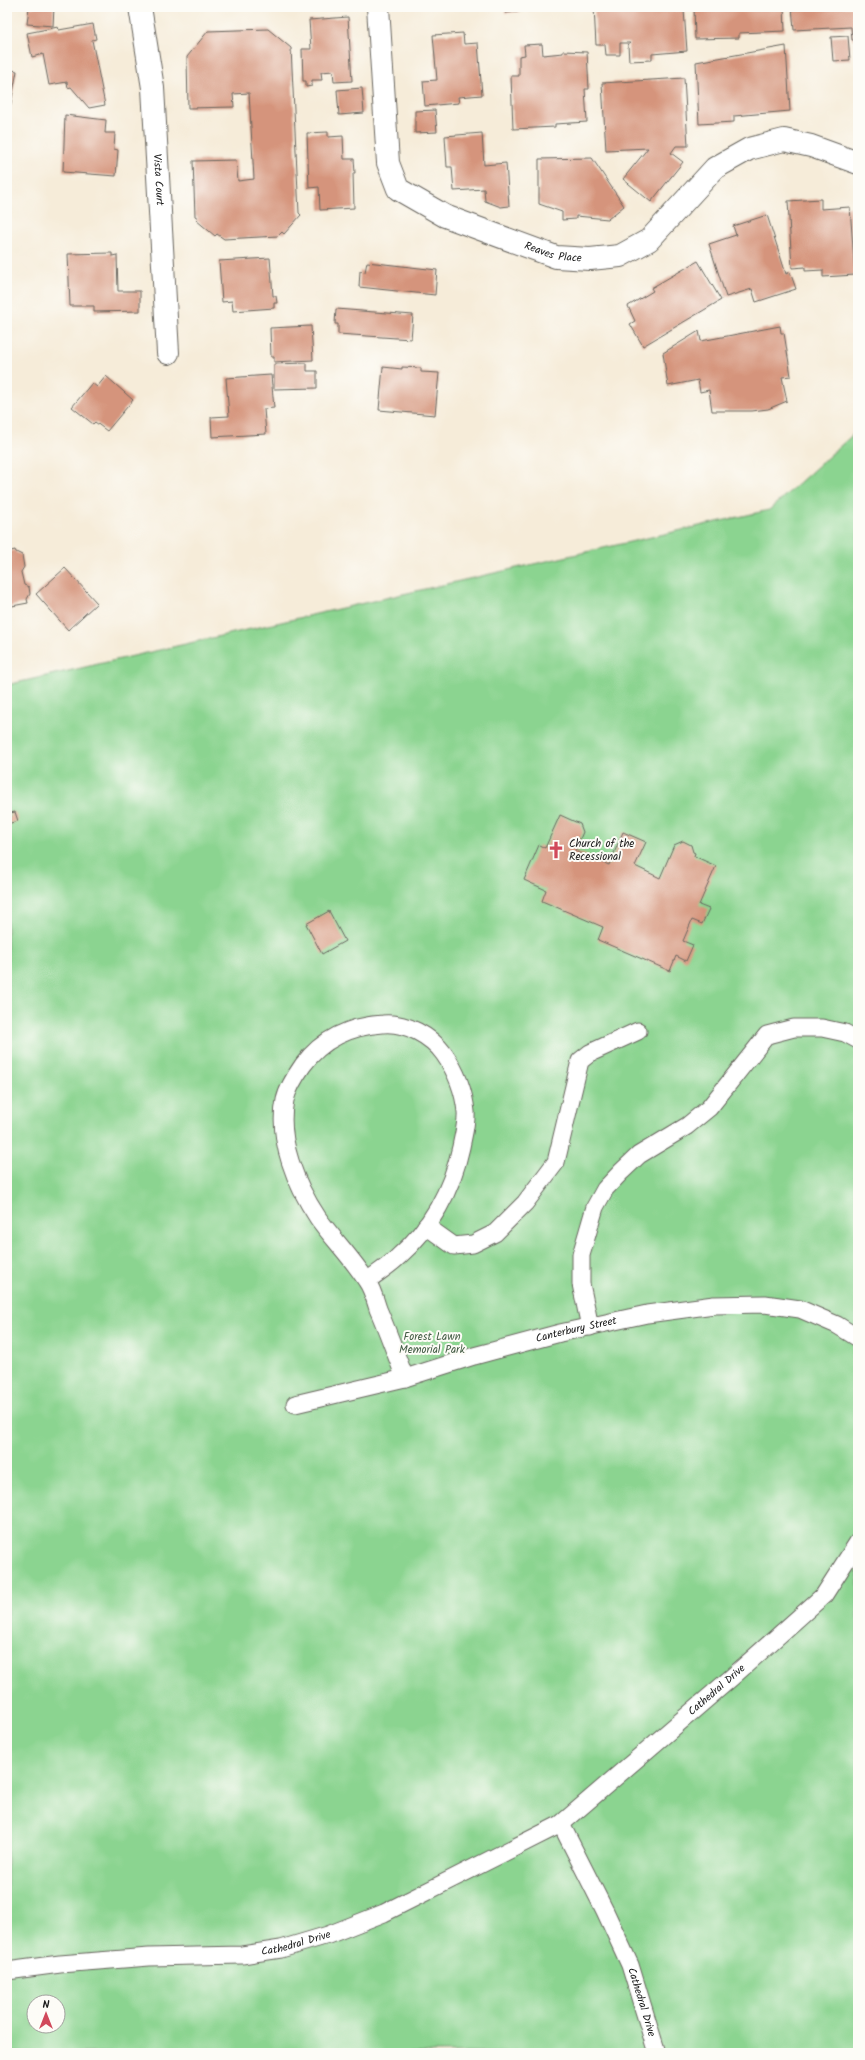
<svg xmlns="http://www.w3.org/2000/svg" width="865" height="2060" font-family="Kalam,sans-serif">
<rect width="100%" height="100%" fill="#fdfcf7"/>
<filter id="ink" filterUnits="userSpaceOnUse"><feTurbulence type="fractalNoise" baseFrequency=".025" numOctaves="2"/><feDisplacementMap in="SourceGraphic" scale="8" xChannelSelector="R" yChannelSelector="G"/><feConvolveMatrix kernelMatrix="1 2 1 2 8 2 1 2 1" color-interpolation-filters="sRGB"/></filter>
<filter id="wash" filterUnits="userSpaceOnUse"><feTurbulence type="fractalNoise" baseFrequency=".012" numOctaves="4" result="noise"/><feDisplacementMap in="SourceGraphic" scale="16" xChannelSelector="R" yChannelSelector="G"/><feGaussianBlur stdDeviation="0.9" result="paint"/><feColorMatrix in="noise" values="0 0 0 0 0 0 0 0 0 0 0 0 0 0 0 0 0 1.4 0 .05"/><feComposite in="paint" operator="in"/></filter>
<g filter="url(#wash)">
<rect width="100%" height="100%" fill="#f6ecd9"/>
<path fill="#8bd490" stroke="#547856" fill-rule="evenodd" d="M858,430V2053H7V685L769,510ZM34,2002H58V2026H34Z"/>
<g id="blocks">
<path fill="#d5947c" d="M29,7H54L53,26L27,24Z
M505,7H534L535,10L505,13Z
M594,7H666L667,11L684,10L687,51L652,54V60L629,61L628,45L630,43H620V55H606L605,45H596Z
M694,7H784L785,31L739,33V38L695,39Z
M792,7H858V40H852L851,27L794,30Z
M348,17L352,81L334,82L333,71L321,72L322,80H312V86L306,87V81H303L302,49H311L309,20Z
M93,24L96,39L92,40L105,105L89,108L71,87L68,88L67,82L49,85L43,54L32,57L27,33L58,27L59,30Z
M268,29L291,48L299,213L301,215L284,234L282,232L278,236L224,239L217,234L215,236L196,220L198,218L195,216L193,161L236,160L238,181L254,179L249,93L233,94L234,107L188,108L187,57L208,31Z
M463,33L464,44L478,43L482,95L458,97L459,103L425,106L423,81L437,80L433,35Z
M848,36L850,60L833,61L831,37Z
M542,44L543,55L563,53V51L587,52L589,89H585L587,122L555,124V127L513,129L511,76H519V56L525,55L524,45Z
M786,46L790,111L734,116V122L699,124L696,62Z
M7,69L17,71L10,108H7Z
M684,78L688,146H676L671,153L683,162L651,202L623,179L648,148L606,150L602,83Z
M362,88L364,113L339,115L337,90Z
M435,110L437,132L415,133V111Z
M65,115L106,120L105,133H115L114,149L118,150L116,176L63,172Z
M328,132V137L343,136L344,159H354L355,173H353L354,208L320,210L319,187L309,188L307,133Z
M482,133L484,165L506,163L509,206L501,207L485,201L484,189L454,191L452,167H447L445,136Z
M592,158L624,206L608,219L576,216V219L562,220V212L539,204V159Z
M821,199V209L850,207L855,275L823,277V270L805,271V267L792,268L788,201Z
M767,215L786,274L790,272L796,289L756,302L752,289L726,297L709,244L736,235L733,226Z
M112,253V256L117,255L118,291H140V311L94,312V306H70L68,254Z
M270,258L273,296H276L277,303H274V308L233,311L232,301L222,302L219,261Z
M698,261L721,300L643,346L630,324L635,321L628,306L653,291L651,288Z
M367,262L437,270L435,295L359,287L360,271L365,272Z
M336,309L413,315L411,339L338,334V324H335Z
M311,326L313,360L274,362V357H271L270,328Z
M780,326L781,333H784L791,376L782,377L787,401L768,409L752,411H712L709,390L700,392L698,380L668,386L663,353L699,331L701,341Z
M307,363V371H317V388L274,389V364Z
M383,367L402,369V367L421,368V372L439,373L435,415L379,410Z
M271,375L274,408L264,409L266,434L212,437L211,417L229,416L226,378Z
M106,376L133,400L107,431L95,422L93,424L72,407L92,383L97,387Z
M15,550L16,552L22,555L24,567L21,572L24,585L29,587L30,594L27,599L28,603L12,606L7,612V552Z
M65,568L97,603L68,630L36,594Z
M15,812L18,821L7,824V818L11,817L10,813Z
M560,815L580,824L583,832L575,851L609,865L623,832L646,842L635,866L660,878L674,845L683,841L691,845L693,852L695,853L694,856L716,866L699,905L709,909L702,924L692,920L683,941L693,945L686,961L676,956L670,971L598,940L603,927L542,901L546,890L524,880L539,845L545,848Z
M329,911L345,941L322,954L306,924Z"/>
</g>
</g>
<g filter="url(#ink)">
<use href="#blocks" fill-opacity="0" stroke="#68655e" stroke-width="1"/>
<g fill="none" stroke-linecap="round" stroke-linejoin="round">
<g stroke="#68655e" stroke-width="19">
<g id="lane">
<path d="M426,1226L454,1246L473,1244L495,1233L525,1203L556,1162L580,1061L590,1053L638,1031"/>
<path d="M367,1281C377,1273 389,1266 398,1257C431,1228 452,1189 461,1147C463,1136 467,1123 466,1112C464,1091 456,1071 444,1054C431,1036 406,1022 383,1024C351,1026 323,1038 303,1065C296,1075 288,1087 285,1100C277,1140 296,1185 318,1218C333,1239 352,1258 366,1280C372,1288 375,1299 378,1309C388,1332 396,1355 405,1378"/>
<path d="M590,1327L581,1284V1255L595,1207L605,1189L621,1172L639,1155L687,1126L709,1108L767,1035L794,1028H822L845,1033L858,1040"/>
<path id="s1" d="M295,1404L405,1378L474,1356L560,1333L647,1314L714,1305L765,1304L800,1309L837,1325L858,1338"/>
<path id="s2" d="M561,1824L605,1911L630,1965L657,2053"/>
<path id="s3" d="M7,1971L60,1964L149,1957L242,1955L281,1949L328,1935L384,1913L561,1824L731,1678L824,1595L858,1542"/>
</g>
</g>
<g stroke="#68655e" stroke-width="24">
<g id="street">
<path id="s4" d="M140,7L153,88L168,353"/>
<path id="s5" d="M378,7L388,163L398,189L445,216L556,257L590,259L620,256L649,240L715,168L749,149L784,140L811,146L858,163"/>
</g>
</g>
<use href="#lane" stroke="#fff" stroke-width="17"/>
<use href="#street" stroke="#fff" stroke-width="22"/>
</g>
</g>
<defs>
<g id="church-bare" transform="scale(1.38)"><path d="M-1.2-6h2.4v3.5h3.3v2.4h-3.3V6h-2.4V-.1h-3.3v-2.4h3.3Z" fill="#d1495b" stroke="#fdfcf7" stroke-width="2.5" paint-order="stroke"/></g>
</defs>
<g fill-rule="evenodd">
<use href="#church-bare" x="556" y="850"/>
</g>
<g text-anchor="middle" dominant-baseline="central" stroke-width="4" stroke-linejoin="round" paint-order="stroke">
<g font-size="11" fill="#1c1c1c" stroke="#fdfcf7">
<text stroke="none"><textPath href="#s4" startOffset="174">Vista Court</textPath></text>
<text stroke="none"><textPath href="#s5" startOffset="353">Reaves Place</textPath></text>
<text stroke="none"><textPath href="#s1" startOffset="291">Canterbury Street</textPath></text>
<text stroke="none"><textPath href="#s3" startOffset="788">Cathedral Drive</textPath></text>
<text stroke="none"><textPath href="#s3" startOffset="291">Cathedral Drive</textPath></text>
<text stroke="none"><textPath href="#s2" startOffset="196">Cathedral Drive</textPath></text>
</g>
<g font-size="11" fill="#1c1c1c" stroke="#fdfcf7" text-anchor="start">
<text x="569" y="844">Church of the<tspan x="569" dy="13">Recessional</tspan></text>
</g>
<g font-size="11" fill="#435c45" stroke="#fdfcf7">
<text x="432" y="1337">Forest Lawn<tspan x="432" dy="13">Memorial Park</tspan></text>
</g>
</g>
<rect width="865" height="2060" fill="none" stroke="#fdfcf7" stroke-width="24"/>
<g transform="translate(46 2014)"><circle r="19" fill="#fdfcf7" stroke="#a3a29f"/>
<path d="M0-3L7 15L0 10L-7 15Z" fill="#d1495b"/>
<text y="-6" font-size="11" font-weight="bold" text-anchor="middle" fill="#1c1c1c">N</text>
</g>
</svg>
